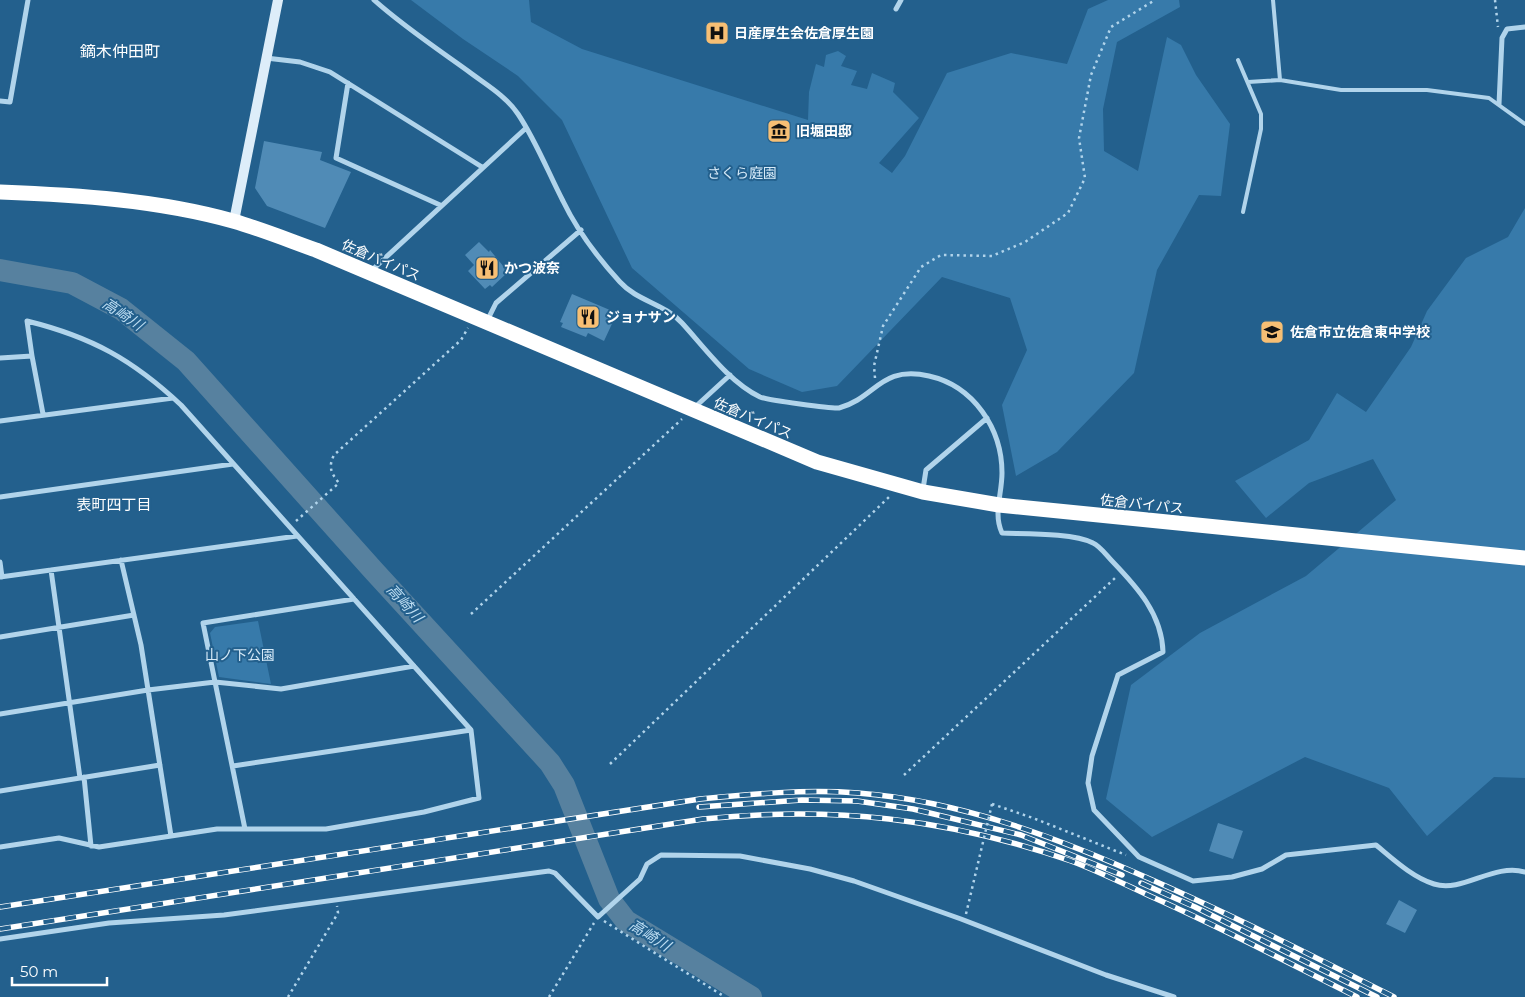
<svg xmlns="http://www.w3.org/2000/svg" width="1525" height="997" font-family="Montserrat,'Noto Sans JP',sans-serif">
<rect width="100%" height="100%" fill="#23608d"/>
<path fill="#377aaa" d="M411,0H529L531,22L582,49L808,120L809,92L816,64L824,67L826,55L838,51L846,56L841,66L857,71L851,85L867,89L872,73L895,83L893,92L919,118L879,163L892,173L905,156L947,73L1011,53L1067,64L1088,9L1108,0H1179L1180,7L1117,42L1103,109L1104,151L1138,171L1167,37L1181,45L1196,75L1230,124L1221,196L1199,195L1157,270L1134,373L1057,452L1016,476L1002,405L1027,350L1010,298L942,277L837,386L802,392L749,369L632,268L562,120L518,76L463,39Z
M1525,208V778L1494,777L1427,836L1389,788L1305,757L1152,837L1106,799L1131,685L1200,633L1306,576L1396,500L1373,459L1309,483L1266,518L1235,481L1309,440L1337,393L1366,412L1411,347L1427,311L1466,258L1508,237Z
M258,621L271,684L219,677L210,633L215,627Z"/>
<g fill="none" stroke-linecap="round" stroke-linejoin="round">
<path stroke="#57819f" stroke-width="22" d="M0,270L72,283L121,309L186,361L373,570L550,763L564,785L609,899L626,921L751,997"/>
</g>
<path fill="#508bb6" d="M264,141L322,152L320,160L351,172L325,228L267,206L255,188Z
M479,242L489,252L490,250L508,272L492,287L490,285L485,289L468,271L474,265L465,255Z
M572,294L617,313L604,341L588,333L586,337L561,327L563,323L560,322Z
M1218,823L1243,831L1233,859L1209,851Z
M1399,900L1417,910L1405,933L1386,924Z"/>
<g fill="none" stroke-linecap="round" stroke-linejoin="round">
<path stroke="#b1d4eb" stroke-width="2.5" stroke-dasharray="2.5 4" stroke-linecap="butt" d="M1495,0L1498,27
M875,378L874,366L883,326L921,267L941,255L992,256L1025,242L1068,213L1085,178L1079,138L1091,75L1111,27L1155,0
M296,521L339,483C331,473 328,467 334,455L461,340L468,328
M471,614L682,419
M610,764L889,497
M904,775L1115,578
M992,804L1033,818L1126,855
M604,921L725,997
M288,997L338,913L337,906
M549,997L594,923"/>
<path stroke="#b1d4eb" stroke-width="4" d="M1273,0L1280,80L1341,90H1427L1489,98L1525,124
M1238,60L1261,114V129L1243,212
M1248,82L1280,80"/>
<path stroke="#b1d4eb" stroke-width="5" d="M374,0C403,26 436,48 468,71C485,84 505,95 518,114C536,141 548,172 563,201C577,230 598,258 620,282C637,301 665,304 682,323C705,348 729,382 760,397C767,400 833,409 839,408C876,398 880,365 929,376C974,386 1002,429 1002,473C1002,494 993,514 1002,533C1025,534 1073,533 1093,543C1100,546 1107,556 1112,561C1137,587 1162,614 1163,652L1118,675L1092,756L1088,783L1094,810L1139,857L1193,881L1232,877L1262,869L1286,855L1376,845C1393,859 1412,877 1434,884C1463,893 1493,863 1525,872
M896,9L901,0
M266,58L300,62L330,72L482,167
M348,83L336,158L440,205
M0,101L10,102L28,0
M1499,104L1502,38L1507,29L1525,27
M371,271L525,129
M487,321L496,303L581,230
M32,356L43,414
M0,358L32,356L27,321C92,337 133,360 181,405L471,730L479,798L424,812L326,829H217L99,847L59,838L0,847
M694,408L730,375
M0,421L173,398
M923,489L926,470L987,418
M0,497L233,464
M121,560L141,645L171,836
M0,562L2,577
M51,570L80,778
M0,577L297,536
M0,637L134,615
M0,714L148,690L215,682L281,689L414,666
M233,766L471,730
M84,777L91,846
M0,791L160,765
M245,829L203,623L354,599
M0,939L109,923L224,915L549,871L555,873L598,917L640,879L647,864L661,855L740,856L810,869L854,881L961,919L1106,975L1174,997"/>
<path stroke="#ddedf9" stroke-width="10" d="M234,221L278,0"/>
<path stroke="#fff" stroke-width="15" d="M0,192C78,195 158,200 233,221C261,229 288,240 316,250L817,462L923,492L999,505L1525,558"/>
<g stroke="#fff" stroke-width="5.5">
<path id="rail" d="M699,807L802,800L857,801L913,809L1021,835L1122,875
M1141,883L1195,907L1377,997
M0,907L700,799C752,794 806,789 858,793C961,801 1056,837 1150,879C1232,915 1313,956 1394,997
M0,929L703,819C833,806 946,818 1071,861C1098,871 1124,884 1150,896C1220,927 1289,963 1357,997"/>
</g>
<use href="#rail" stroke="#23608d" stroke-width="4" stroke-dasharray="11" stroke-linecap="butt"/>
<path stroke="#b1d4eb" stroke-width="2.5" stroke-dasharray="2.5 4" stroke-linecap="butt" d="M966,914L992,804"/>
</g>
<defs>
<g id="hospital-square" transform="scale(1.25)"><rect x="-9" y="-9" width="18" height="18" rx="4" fill="#f7bf74" stroke="#23608d"/><path d="M-5-5h3v3.5h4V-5h3V5h-3V1.5h-4V5h-3Z" fill="#111"/></g>
<g id="museum-square" transform="scale(1.25)"><rect x="-9" y="-9" width="18" height="18" rx="4" fill="#f7bf74" stroke="#23608d"/><path d="M0-6L6-3V-2H-6V-3ZM-5-1h2V3h-2ZM-1-1h2V3h-2ZM3-1h2V3H3ZM-6 4H6V6H-6Z" fill="#111"/></g>
<g id="restaurant-square" transform="scale(1.25)"><rect x="-9" y="-9" width="18" height="18" rx="4" fill="#f7bf74" stroke="#23608d"/><path d="M-5-6h1v4h1v-4h1v4h1v-4h1v5L-1.5 .5V6h-2V.5L-5-1ZM5-6V6H3V1.5H1.5Q1.5-4 5-6Z" fill="#111"/></g>
<g id="school-square" transform="scale(1.25)"><rect x="-9" y="-9" width="18" height="18" rx="4" fill="#f7bf74" stroke="#23608d"/><path d="M0-5L7-2L0 1L-7-2ZM-4 1L0 2.5L4 1V4Q0 6-4 4Z" fill="#111"/></g>
</defs>
<g fill-rule="evenodd">
<use href="#hospital-square" x="717" y="33"/>
<use href="#museum-square" x="779" y="131"/>
<use href="#restaurant-square" x="487" y="268"/>
<use href="#restaurant-square" x="588" y="317"/>
<use href="#school-square" x="1272" y="332"/>
</g>
<g text-anchor="middle" dominant-baseline="central" stroke-width="4" stroke-linejoin="round" paint-order="stroke">
<g font-size="14" font-weight="bold" fill="#fff" stroke="#23608d" text-anchor="start">
<text x="734" y="33">日産厚生会佐倉厚生園</text>
<text x="796" y="131">旧堀田邸</text>
<text x="504" y="268">かつ波奈</text>
<text x="606" y="317">ジョナサン</text>
<text x="1290" y="332">佐倉市立佐倉東中学校</text>
</g>
<g font-size="14" fill="#d6eaf8" stroke="#23608d">
<text x="742" y="173">さくら庭園</text>
<text x="240" y="655">山ノ下公園</text>
</g>
<g font-size="14" fill="#fff" stroke="#23608d">
<text transform="translate(381 260) rotate(23)">佐倉バイパス</text>
<text transform="translate(753 418) rotate(23)">佐倉バイパス</text>
<text transform="translate(1142 504) rotate(6)">佐倉バイパス</text>
</g>
<g font-size="15" font-style="italic" fill="#bdddf2" stroke="#23608d">
<text transform="translate(123 314) rotate(34)">高崎川</text>
<text transform="translate(405 603) rotate(48)">高崎川</text>
<text transform="translate(650 935) rotate(32)">高崎川</text>
</g>
<g font-size="15" fill="#fff" stroke="#23608d">
<text x="114" y="504">表町四丁目</text>
</g>
<g font-size="16" fill="#fff" stroke="#23608d">
<text x="120" y="51">鏑木仲田町</text>
</g>
</g>
<path d="M12 977v8h95v-8" fill="none" stroke="#ffffff" stroke-width="2.5"/>
<text x="20" y="977" font-size="15" fill="#ffffff" stroke="#23608d" stroke-width="4" paint-order="stroke">50 m</text>
</svg>
